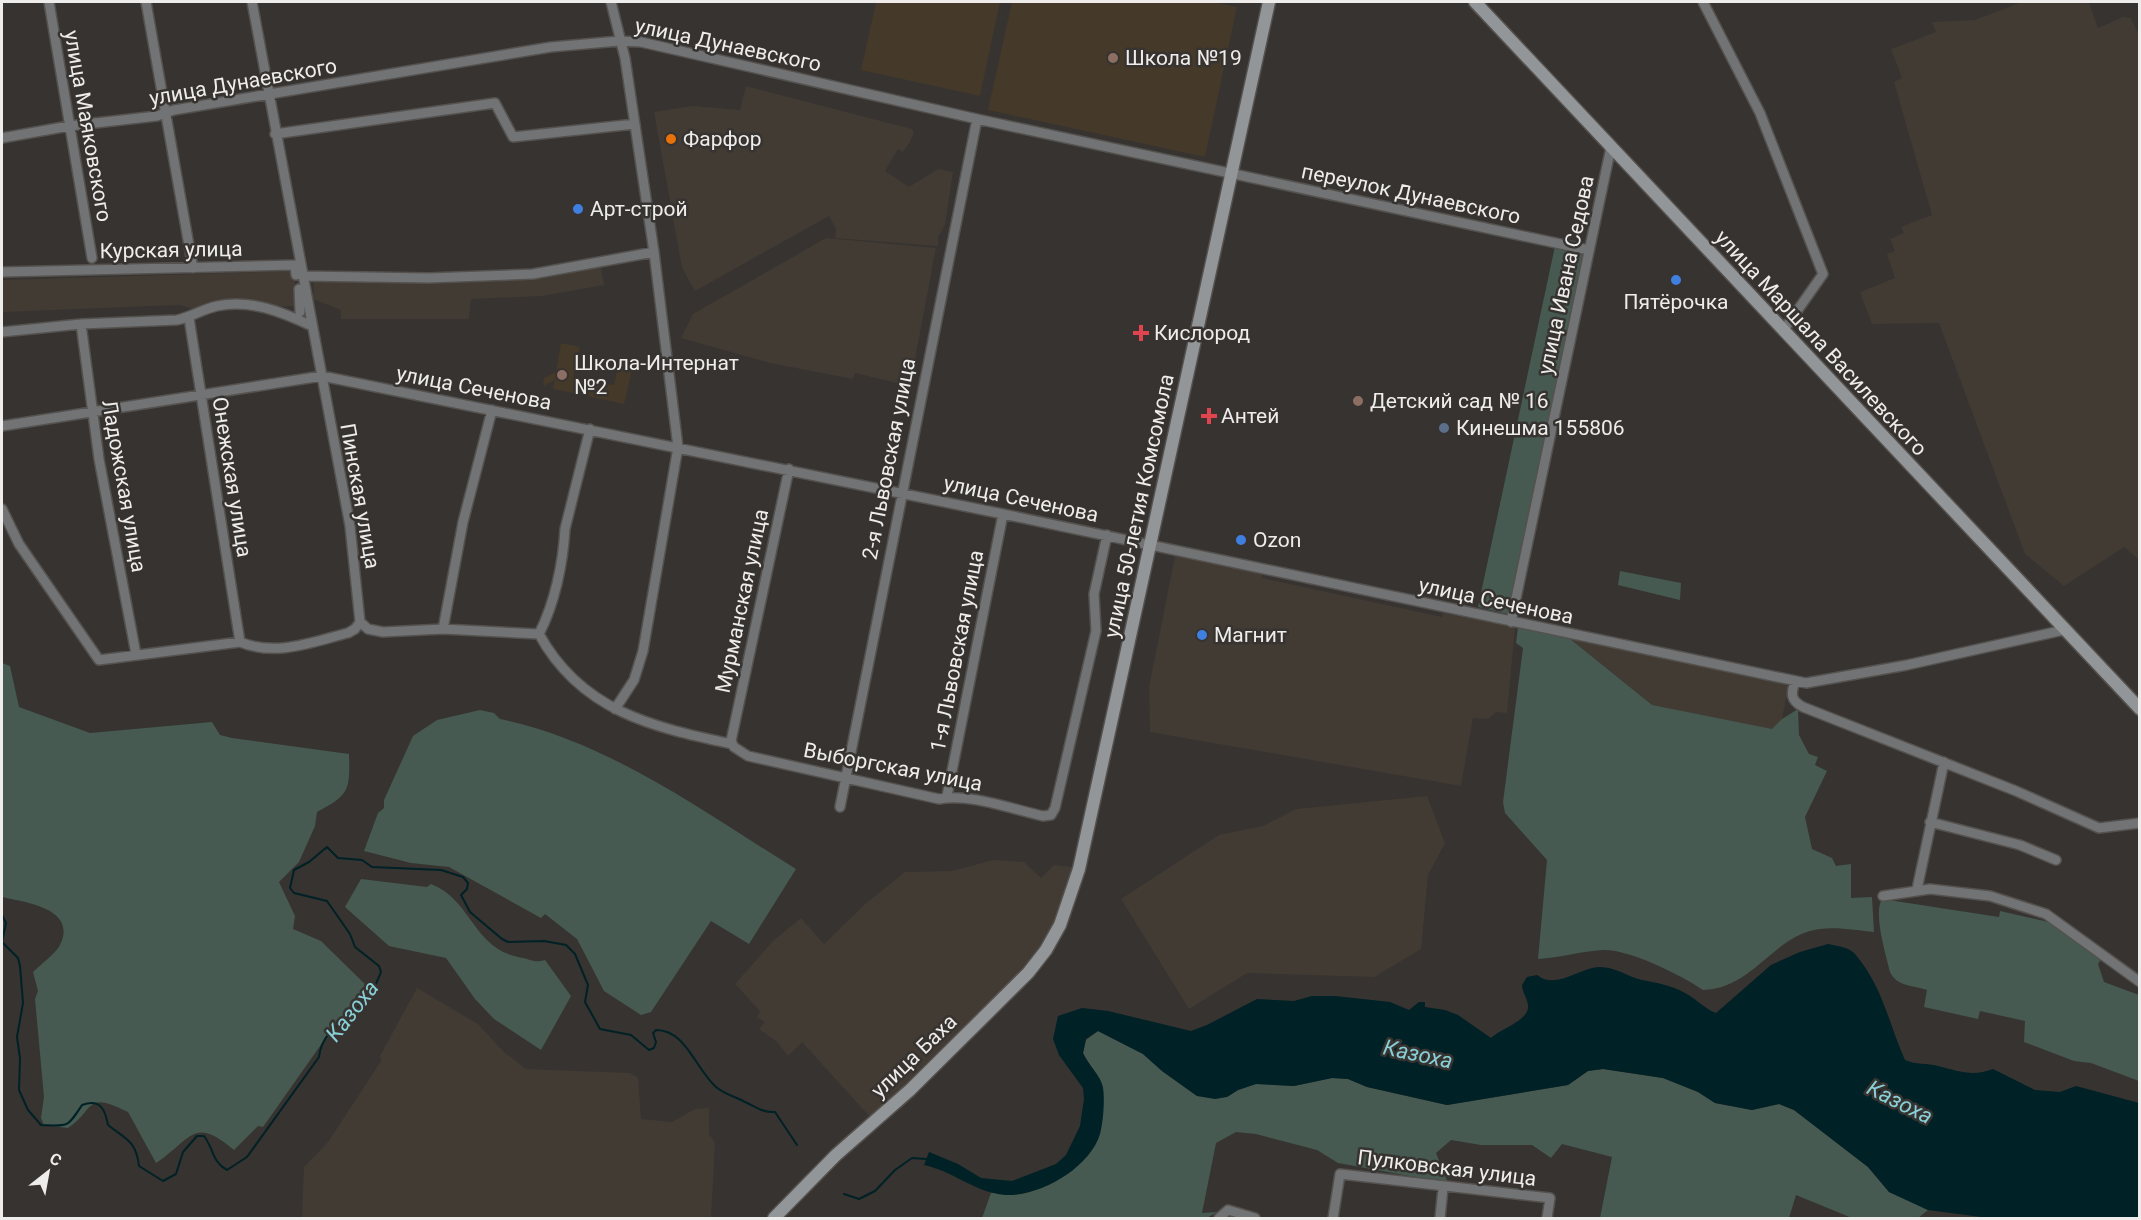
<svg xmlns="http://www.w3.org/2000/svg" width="2141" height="1220" font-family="Roboto,sans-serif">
<rect width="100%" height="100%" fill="#363330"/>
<path fill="#423b34" d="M2022,2H2089L2098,28L2123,17L2131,18L2139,35V560L2124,547L2064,586L2025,554L1939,323L1872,324L1860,292L1895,278L1887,254L1895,251L1890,239L1904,233L1901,227L1932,215L1894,82L1902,78L1891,49L1936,32L1932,22L1975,20Z
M746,86L912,129L914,133L909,143L903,152L898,149L885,171L909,187L938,169L953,172L945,225L938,237V246L835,238L836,229L829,216L695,291L682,268L654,112L692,106L740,110Z
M826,238L936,248L910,386L855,373L853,379L770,363L681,338L693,314Z
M601,267L604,285L542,296L471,299L469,319H341V310L313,299L314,279L433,284L541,279Z
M294,271L296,306L193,309L180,305L2,312V280Z
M1175,556L1262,574V578L1442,617L1443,613L1515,627L1507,713L1496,712L1488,719L1473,718L1461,786L1150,732L1149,687Z
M1569,638L1789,684L1782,719L1772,730L1652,705Z
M1427,796L1445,843L1428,875L1421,949L1374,977L1247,973L1189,1009L1121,899L1219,835L1263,826L1296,809Z
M993,860L1024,862L1041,878L1054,865L1073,867L1061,910L1032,959L871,1118L802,1042L788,1056L776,1041L759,1029L765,1022L757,1017L760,1011L735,984L774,940L801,918L824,944L864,905L905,872L952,871Z
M417,988L478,1024L504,1052L526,1069L630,1073L638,1078L641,1119L672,1122L695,1109L709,1108V1134L715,1143L711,1218H302L304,1167L328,1142L381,1061L380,1056Z"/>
<path fill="#45392a" d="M876,2H1000L980,96L861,70Z
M1012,2H1213L1237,7L1205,157L988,110Z
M561,343L580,347L573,378L614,385L620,356L635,358L624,404L553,389L555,380L543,386L544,378L556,372Z"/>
<path fill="#465a51" d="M1555,246L1584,253L1508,614L1478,607Z
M1620,571L1681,583L1680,600L1618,585Z
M1518,627L1569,638L1652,705L1772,729L1782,719L1798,709L1799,735L1809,754L1818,757L1815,765L1827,771L1805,817L1812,849L1832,858L1836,866L1851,864V898L1872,897L1874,932C1855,930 1829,925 1810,931C1768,944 1751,988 1703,990C1681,975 1629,949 1603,950C1581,951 1560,958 1538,959L1547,860L1505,813L1503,802L1523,648L1516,643Z
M2,663L10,666L19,707L90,733L212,722L220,735L232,738L349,754C350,789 350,795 317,812L315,826L299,862L279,882L295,916L293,929L321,941L371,990L325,1039L263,1127L258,1126L234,1150C193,1115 192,1139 156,1163L128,1112C84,1090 96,1109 68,1128L44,1125L41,1118L44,1097L35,999L38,991L33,972C41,964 55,954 60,945C78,908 24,902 2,897Z
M480,710L494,713L500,719C610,742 702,811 796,869L749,944L711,921L651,1012L641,1015L604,991L577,939L545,914L541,918L449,867L411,863L364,851L378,813L384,808V800L413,736L437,720Z
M361,879L427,887L431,884C472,899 473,951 523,958C532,960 535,963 545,960L571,996L541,1050L494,1019L475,999L446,958L389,946L345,907Z
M1882,899L1999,917L2000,911L2062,925L2063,932L2071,933L2102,958L2098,964L2104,982L2139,995V1081L2091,1063L2074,1061L2024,1042L2025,1021L1980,1011L1978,1019L1924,1007L1927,990C1913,985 1897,987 1890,972C1886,955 1873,913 1882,899Z
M1098,1031L1143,1054L1162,1071L1197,1096L1227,1097L1238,1090L1256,1084L1294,1086L1332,1078L1348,1079L1367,1087L1447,1105L1568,1085L1588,1071L1603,1069L1663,1078L1698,1092L1715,1103L1752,1110L1779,1104L1794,1110L1868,1167L1889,1192L1928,1210L1918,1218H1852L1796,1195L1789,1218H1600L1612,1157L1562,1144L1551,1158L1532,1145H1481L1451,1140L1436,1153L1448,1183L1338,1163L1317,1150L1256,1134L1236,1132L1216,1143L1202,1213L1217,1212L1207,1218H982L991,1193L1021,1194L1049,1185L1071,1170L1099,1134L1103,1087L1083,1053L1086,1040Z"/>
<path fill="#002125" d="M1828,944C1837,946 1849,947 1855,954C1883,987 1888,1022 1905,1060C1917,1065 1926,1063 1938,1066C1958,1071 1972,1077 1993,1069L2035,1090L2060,1092L2076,1086L2139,1103V1218H1989L1928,1210L1889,1192L1868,1167L1794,1110L1779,1104L1752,1110L1715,1103L1698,1092L1663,1078L1603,1069L1588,1071L1568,1085L1447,1105L1367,1087L1348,1079L1332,1078L1294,1086L1256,1084L1238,1090L1227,1097L1215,1099L1197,1096L1162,1071L1143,1054L1098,1031L1086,1039L1083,1053C1088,1065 1101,1075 1103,1088C1105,1101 1103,1122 1100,1134C1090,1168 1039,1197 1005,1195C974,1192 953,1171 924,1165L929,1152L958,1164L981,1178L1012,1181L1056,1164L1066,1155L1080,1126L1084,1099L1083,1088L1059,1055L1053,1039L1058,1016L1082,1008L1108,1011L1191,1031L1207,1025L1257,999L1294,1001L1312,996H1335L1390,1002L1409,1010L1419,1002H1425V1007L1445,1010L1458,1015L1491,1038C1500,1029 1526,1022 1528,1008C1529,1000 1522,993 1522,985L1527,977L1537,975C1556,990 1577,969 1598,967C1614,966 1626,976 1642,980C1657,983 1671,985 1685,993C1697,999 1703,1008 1716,1013L1771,965L1800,952Z"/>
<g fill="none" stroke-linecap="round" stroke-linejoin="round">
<path stroke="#002125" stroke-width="2" d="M2,915L6,923L2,942L18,958L20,966L23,1003L17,1037L20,1058L19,1090L28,1110L41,1125C69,1126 67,1128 82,1105C100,1098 105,1109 108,1125C127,1140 136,1141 139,1166L163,1181L176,1174L183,1152L197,1136H204C214,1149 212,1162 227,1170L247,1157L319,1057C322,1029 348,1019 365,1001C373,993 377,982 381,972L379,966L355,947L350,934L327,901L294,893L290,888L294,870L309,862L327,847L338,858L362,860L372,867L441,870L463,877L468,883L467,889L461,895L470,912L502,939L508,942L544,941L566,945L575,954L588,985L585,1002L600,1029L631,1035L649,1050L654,1048L656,1042L653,1033L656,1030C686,1030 695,1068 716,1087C724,1094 736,1097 745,1102C756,1107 763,1113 775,1112L797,1145
M844,1194L859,1199L875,1191L895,1170L912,1158L926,1159"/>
<g stroke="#54514e" stroke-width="12">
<path id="street" d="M49,2L92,258
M146,2L193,268
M252,2L350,526L360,622
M611,2L625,58L654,252L678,447L643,651L634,680L615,709
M1703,2L1760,113L1823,274L1783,331
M275,134L495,103L513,137L635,124
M2,138L69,126L157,116L174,110L551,47L619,41L641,42L977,119L1584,249
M2,272L295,265L296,275
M302,276L429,278L533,274L654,252
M299,289L300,312
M189,318L240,642
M81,324L99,459L136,654
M2,332L81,324L177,320C191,317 203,309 217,306C251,299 282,312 312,326
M2,426L322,376L1003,514L1806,683L1907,665L2064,630
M789,469L731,741L734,747L748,756L939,799C970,793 1011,809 1043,816L1051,815L1055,808L1096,631L1094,594L1107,535
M2,509L19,544L99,660L240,642C276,657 312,642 348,633L355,629L360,622
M360,622L368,629L383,632L443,629L539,634
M1511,622L1611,147
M443,629L463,522L492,410
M539,634C581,711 652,727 732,744
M539,634C555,603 563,563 565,529L590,429
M1795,681C1791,694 1790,700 1803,707L2016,791L2099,828L2140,823
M947,796L1003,514
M840,807L977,119
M1930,822L2020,845L2056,860
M1917,889L1944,762
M1883,896L1930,889L1990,896L2046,914L2140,982
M1219,1218L1228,1210L1255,1218
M1333,1218L1340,1174L1550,1198L1547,1218
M1440,1218L1443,1188"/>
</g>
<g stroke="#54514e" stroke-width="15">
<path id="secondary" d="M1475,2L2140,709
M774,1218L836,1155L910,1090L1028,973L1046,950L1060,925L1079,869L1269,2"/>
</g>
<use href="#street" stroke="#717374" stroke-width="9"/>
<use href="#secondary" stroke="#939698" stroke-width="12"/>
</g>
<g fill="#8d6e63" stroke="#363330" stroke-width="2">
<circle cx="1113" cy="58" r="6"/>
<circle cx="562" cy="375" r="6"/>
<circle cx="1358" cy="401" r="6"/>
</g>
<circle fill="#e8710a" stroke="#363330" stroke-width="2" cx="671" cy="139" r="6"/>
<g fill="#3f7fe0" stroke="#363330" stroke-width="2">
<circle cx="578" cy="209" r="6"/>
<circle cx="1676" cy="280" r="6"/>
<circle cx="1241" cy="540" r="6"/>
<circle cx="1202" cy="635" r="6"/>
</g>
<g fill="#e0444e" stroke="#363330" stroke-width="2">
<path d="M1138 324h6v6h6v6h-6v6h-6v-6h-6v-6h6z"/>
<path d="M1206 407h6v6h6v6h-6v6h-6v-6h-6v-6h6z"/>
</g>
<circle fill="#5c6f8a" stroke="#363330" stroke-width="2" cx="1444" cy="428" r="6"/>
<g text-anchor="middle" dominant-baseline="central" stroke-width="5" stroke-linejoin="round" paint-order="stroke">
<g font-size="21" fill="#efedeb" stroke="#363330">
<text transform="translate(728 45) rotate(12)">улица Дунаевского</text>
<text transform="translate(243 82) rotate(-10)">улица Дунаевского</text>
<text transform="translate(88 126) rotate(80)">улица Маяковского</text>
<text transform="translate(1411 194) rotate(12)">переулок Дунаевского</text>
<text transform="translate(171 250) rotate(-1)">Курская улица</text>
<text transform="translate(1566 275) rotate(-78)">улица Ивана Седова</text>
<text transform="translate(1821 343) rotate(47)">улица Маршала Василевского</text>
<text transform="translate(474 388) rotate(11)">улица Сеченова</text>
<text transform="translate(889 459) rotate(-79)">2-я Львовская улица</text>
<text transform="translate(232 477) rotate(81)">Онежская улица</text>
<text transform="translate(124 486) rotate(80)">Ладожская улица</text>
<text transform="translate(360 496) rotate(80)">Пинская улица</text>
<text transform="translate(1021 499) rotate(12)">улица Сеченова</text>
<text transform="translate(1139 506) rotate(-78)">улица 50-летия Комсомола</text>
<text transform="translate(742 601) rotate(-78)">Мурманская улица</text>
<text transform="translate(1496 601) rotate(12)">улица Сеченова</text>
<text transform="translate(957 651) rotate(-79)">1-я Львовская улица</text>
<text transform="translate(893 767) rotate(11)">Выборгская улица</text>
<text transform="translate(914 1056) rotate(-44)">улица Баха</text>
<text transform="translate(1447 1168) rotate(7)">Пулковская улица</text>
</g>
<g font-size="21" fill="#efedeb" stroke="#363330" text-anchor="start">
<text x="1125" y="58">Школа №19</text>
<text x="683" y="139">Фарфор</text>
<text x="590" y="209">Арт-строй</text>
<text x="1676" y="302" text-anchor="middle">Пятёрочка</text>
<text x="1154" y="333">Кислород</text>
<text x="574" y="363">Школа-Интернат<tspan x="574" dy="24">№2</tspan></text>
<text x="1370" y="401">Детский сад № 16</text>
<text x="1221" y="416">Антей</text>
<text x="1456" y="428">Кинешма 155806</text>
<text x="1253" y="540">Ozon</text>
<text x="1214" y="635">Магнит</text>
</g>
<g font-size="22" font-style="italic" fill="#88cfd7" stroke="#363330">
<text transform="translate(352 1011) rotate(-52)">Казоха</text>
<text transform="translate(1418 1054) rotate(12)">Казоха</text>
<text transform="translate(1900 1102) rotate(27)">Казоха</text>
</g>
</g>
<rect width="2141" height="1220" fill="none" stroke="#efedeb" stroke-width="6"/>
<g transform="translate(48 1172) rotate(31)" stroke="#363330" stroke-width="4.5" paint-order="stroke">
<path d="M0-4.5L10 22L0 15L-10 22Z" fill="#efedeb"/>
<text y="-9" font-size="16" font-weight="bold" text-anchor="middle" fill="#efedeb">С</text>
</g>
</svg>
